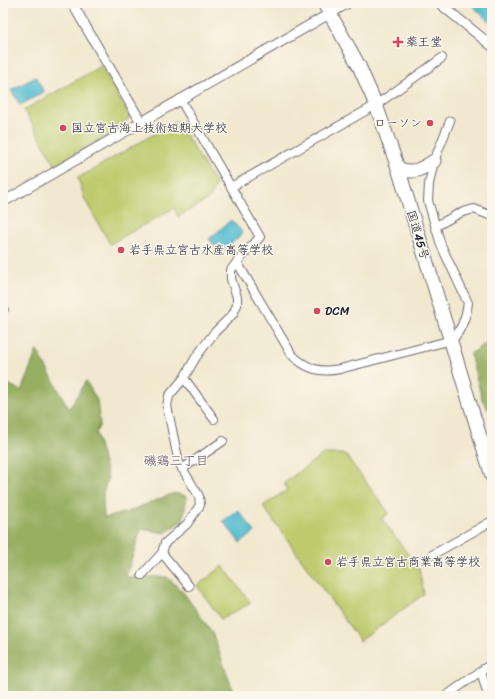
<svg xmlns="http://www.w3.org/2000/svg" width="495" height="699" font-family="Sriracha,'Klee One',sans-serif">
<rect width="100%" height="100%" fill="#fbf7ec"/>
<filter id="ink" filterUnits="userSpaceOnUse"><feTurbulence type="fractalNoise" baseFrequency=".025" numOctaves="2"/><feDisplacementMap in="SourceGraphic" scale="8" xChannelSelector="R" yChannelSelector="G"/><feConvolveMatrix kernelMatrix="1 2 1 2 8 2 1 2 1" color-interpolation-filters="sRGB"/></filter>
<filter id="wash" filterUnits="userSpaceOnUse"><feTurbulence type="fractalNoise" baseFrequency=".012" numOctaves="4" result="noise"/><feDisplacementMap in="SourceGraphic" scale="16" xChannelSelector="R" yChannelSelector="G"/><feGaussianBlur stdDeviation="0.9" result="paint"/><feColorMatrix in="noise" values="0 0 0 0 0 0 0 0 0 0 0 0 0 0 0 0 0 1.4 0 .05"/><feComposite in="paint" operator="in"/></filter>
<g filter="url(#wash)">
<rect width="100%" height="100%" fill="#f2e8cf"/>
<path fill="#becb6d" stroke="#707654" d="M101,66L130,117L117,130L55,165L24,110Z
M177,121L216,184L210,198L178,217L174,208L110,244L85,200L78,178Z
M323,454H345L389,513L382,519L419,569L424,594L360,641L263,506L287,490L284,483Z
M223,566L251,603L221,619L197,586Z"/>
<path fill="#96af60" stroke="#5c684e" d="M492,339V416L482,399L470,354Z
M37,350L69,409L86,381L97,400L100,424L96,433L108,478L103,493L104,518L127,512L174,493L187,496L183,520L165,533L141,529L126,577H167L183,592L212,632L235,696H3V381L21,391Z"/>
<path fill="#53bccf" stroke="#3a6f85" d="M470,3H492V25Z
M36,77L44,92L20,105L11,90Z
M231,220L243,233L221,253L209,239Z
M238,510L255,532L240,543L223,521Z"/>
</g>
<g filter="url(#ink)">
<g fill="none" stroke-linecap="round" stroke-linejoin="round">
<g stroke="#6b676f" stroke-width="10">
<path id="minor" d="M180,99L260,237L237,262L292,355C307,369 319,373 340,369L452,340C462,330 466,317 468,303L441,245L428,201L429,184L434,161L450,121
M231,187L376,105L442,58
M436,226L460,213L474,209L492,216
M3,306L4,309
M184,378L214,419
M182,469L223,441
M162,553L189,586
M432,555L492,521
M142,575L162,553L165,543L187,524L200,505L199,496L179,463L167,406L169,396L184,378L196,357L214,333L233,314L237,305V297L231,279V270L237,262
M481,671L488,696
M446,696L492,663"/>
</g>
<g stroke="#6b676f" stroke-width="11">
<path id="tertiary" d="M72,3L141,122
M439,3L492,46
M3,202L348,3"/>
</g>
<g stroke="#6b676f" stroke-width="15">
<path id="trunk" d="M324,3L359,66L376,105L398,168L492,476
M398,168C412,175 422,169 434,161"/>
</g>
<use href="#minor" stroke="#fff" stroke-width="8"/>
<use href="#tertiary" stroke="#fff" stroke-width="9"/>
<use href="#trunk" stroke="#fff" stroke-width="13"/>
</g>
</g>
<g fill="#d1495b" stroke="#fbf7ec" stroke-width="1.5">
<path d="M396 36h4v4h4v4h-4v4h-4v-4h-4v-4h4z"/>
<circle cx="430" cy="123" r="4"/>
<circle cx="63" cy="128" r="4"/>
<circle cx="121" cy="250" r="4"/>
<circle cx="317" cy="311" r="4"/>
<circle cx="328" cy="562" r="4"/>
</g>
<g text-anchor="middle" dominant-baseline="central" stroke-width="3" stroke-linejoin="round" paint-order="stroke">
<g font-size="12" fill="#22223b" stroke="#fbf7ec" text-anchor="start">
<text x="406" y="42">薬王堂</text>
<text x="422" y="123" text-anchor="end">ローソン</text>
<text x="71" y="128">国立宮古海上技術短期大学校</text>
<text x="129" y="250">岩手県立宮古水産高等学校</text>
<text x="325" y="311">DCM</text>
<text x="336" y="562">岩手県立宮古商業高等学校</text>
</g>
<g font-size="12" fill="#22223b" stroke="#fbf7ec">
<text transform="translate(418 235) rotate(73)">国道45号</text>
</g>
<g font-size="13" fill="#62516a" stroke="#fbf7ec">
<text x="176" y="460">磯鶏三丁目</text>
</g>
</g>
<rect width="495" height="699" fill="none" stroke="#fbf7ec" stroke-width="16"/>
</svg>
